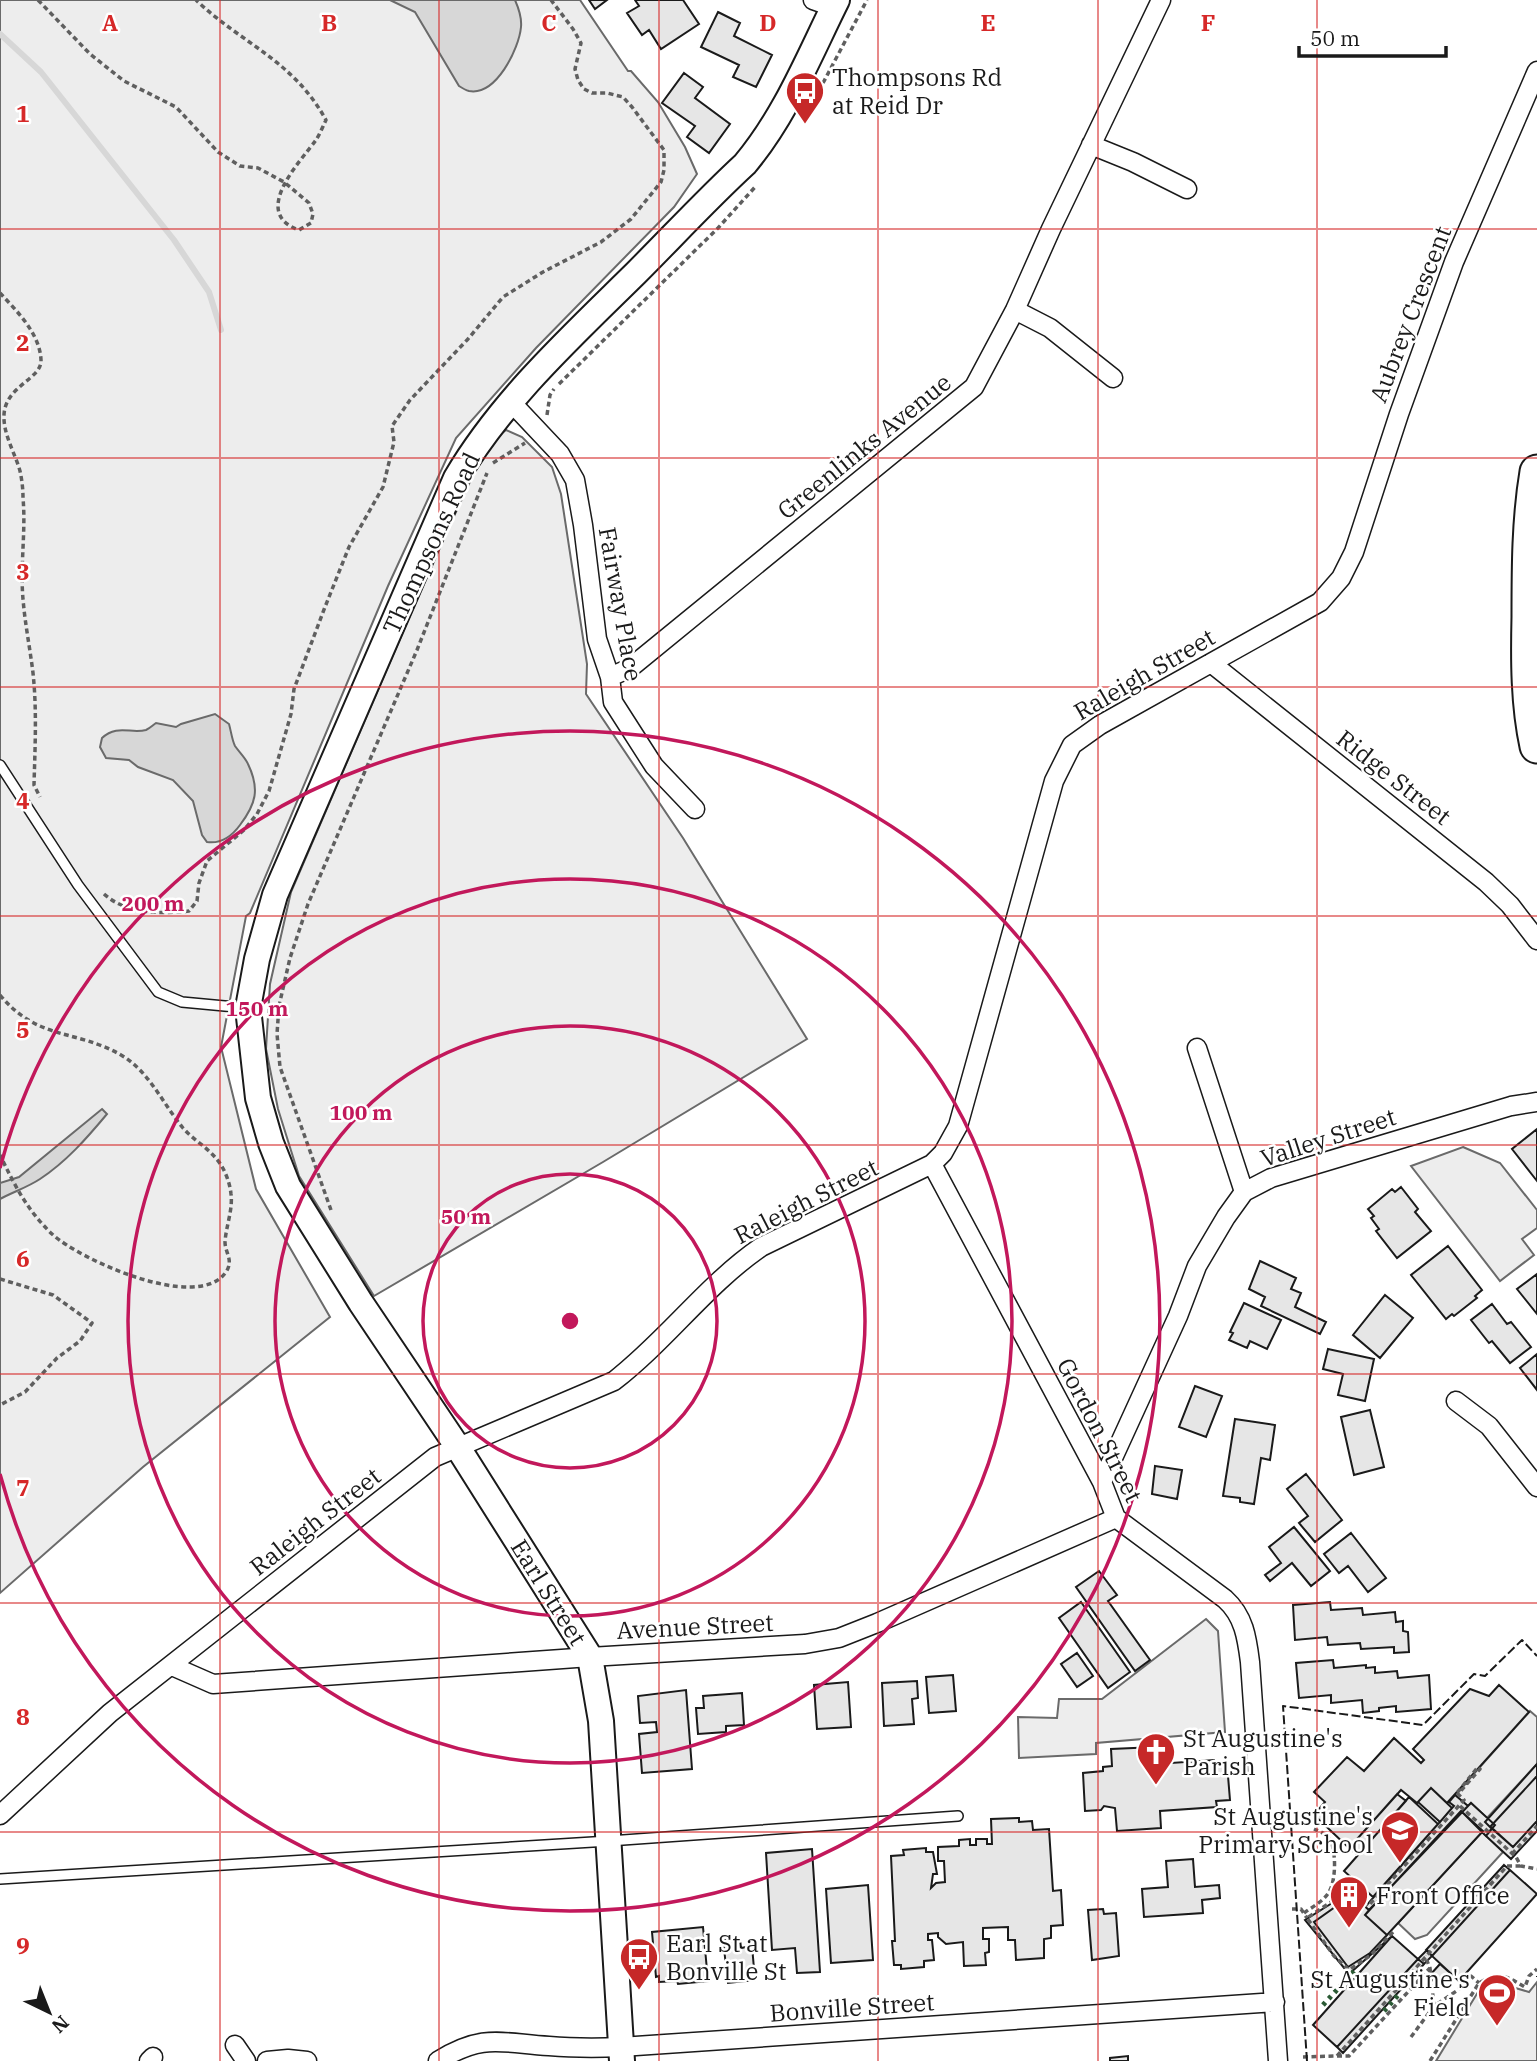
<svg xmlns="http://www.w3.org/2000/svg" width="1537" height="2061" font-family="'IBM Plex Serif',serif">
<rect width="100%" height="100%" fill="#fff"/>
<path fill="#ededed" stroke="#6a6a6a" stroke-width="2" d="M0,0H580L628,71H631L658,102L685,147L697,174L674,207L536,348L456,438L388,586L250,913L246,916L221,1047L256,1189L330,1317L143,1467L0,1593Z
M506,430L522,437L552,467L561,494L587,664L586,694L683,838L807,1039L603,1162L374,1296L299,1176L278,1109L266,1049L270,984L291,892L437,553L474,473L496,438Z
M1463,1147L1500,1163L1537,1210V1228L1522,1239L1534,1255L1500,1281L1411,1166Z
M1206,1619L1218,1631L1225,1732L1096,1743V1754L1019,1758L1018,1717L1057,1718L1059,1699H1102Z
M1530,1711L1537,1717V1764L1487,1818L1471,1803L1468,1806L1455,1795Z
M1482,1832L1503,1852L1427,1935L1415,1939L1398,1923Z
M1537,1982V2061H1436L1478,1992L1502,1984L1529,1992Z"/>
<path fill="#d7d7d7" stroke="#6a6a6a" stroke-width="2" d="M390,0H515C519,9 522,17 521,27C519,49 496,96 469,91C465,90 462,88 459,86L415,12Z
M215,714L229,724C231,731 232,740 235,746C239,752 245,757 248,764C260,789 256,804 240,825C232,836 221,844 207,842L202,835L193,801L173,780L138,767L129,760L106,758L100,747L102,738C117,724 131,734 146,730C150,728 153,725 156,723L176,727L181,724Z
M102,1109L107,1114C87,1138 66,1162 40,1179C28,1187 13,1192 0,1199V1183L19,1177Z"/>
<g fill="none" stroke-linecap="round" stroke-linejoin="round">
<path stroke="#d7d7d7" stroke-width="6" d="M0,34L41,72L174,240L209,292L221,330"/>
</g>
<path fill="#e6e6e6" stroke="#1a1a1a" stroke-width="2" d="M589,0H607L595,9Z
M635,0H683L699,24L661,49L649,30L642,35L627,13L639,6Z
M718,12L740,23L734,36L772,55L756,87L733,77L739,65L701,47Z
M684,73L703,87L695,98L730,124L709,153L687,137L695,126L662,103Z
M1537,1129V1181L1512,1149Z
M1401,1187L1418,1209L1415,1212L1431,1231L1397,1258L1376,1231L1379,1229L1371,1218L1374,1216L1368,1209L1392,1189L1395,1192Z
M1448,1246L1482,1290L1475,1296L1477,1298L1454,1316L1452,1314L1446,1319L1411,1275Z
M1260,1261L1296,1278L1291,1289L1301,1293L1295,1307L1326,1322L1320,1334L1261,1306L1265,1297L1249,1289Z
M1537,1274V1314L1517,1289Z
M1385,1295L1413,1318L1380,1358L1353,1335Z
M1244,1303L1281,1320L1267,1349L1250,1341L1247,1348L1229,1340L1233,1333L1230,1332Z
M1492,1304L1507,1324L1511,1322L1531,1347L1510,1363L1492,1341L1489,1343L1471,1320Z
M1328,1349L1374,1359L1365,1401L1338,1395L1343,1374L1323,1369Z
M1537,1354V1390L1520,1368Z
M1195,1386L1222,1396L1206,1437L1179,1427Z
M1370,1410L1384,1467L1354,1475L1341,1417Z
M1235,1419L1275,1425L1270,1460L1261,1458L1254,1504L1240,1502V1498L1223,1496Z
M1155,1466L1182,1470L1177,1499L1152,1494Z
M1306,1474L1342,1520L1315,1542L1299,1523L1308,1516L1287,1489Z
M1294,1527L1330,1571L1311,1586L1292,1563L1270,1581L1265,1575L1281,1563L1269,1547Z
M1351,1533L1386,1578L1368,1592L1348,1566L1339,1573L1324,1554Z
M1099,1571L1117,1595L1108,1601L1150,1660L1135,1671L1076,1587Z
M1081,1602L1130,1672L1108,1688L1059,1618Z
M1330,1602L1331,1610L1362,1608L1363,1615L1395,1612L1396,1622L1403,1621V1631L1408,1632L1409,1652L1394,1653V1647L1361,1649L1360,1643L1328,1645L1327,1637L1295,1640L1293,1605Z
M1077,1653L1093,1676L1077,1687L1061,1664Z
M1333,1660L1334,1668L1366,1665V1668L1375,1667V1673L1397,1671L1398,1678L1429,1675L1431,1709L1396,1712V1706L1379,1708V1711L1363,1713L1362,1700L1331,1703V1695L1299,1698L1296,1663Z
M953,1675L956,1711L929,1713L926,1677Z
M917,1681L918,1698L912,1699L914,1724L884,1726L882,1683Z
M848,1682L851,1727L817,1729L814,1685Z
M1499,1685L1529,1712L1447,1803L1431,1788L1417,1803L1401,1790L1349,1848L1314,1815L1325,1802L1314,1792L1347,1757L1364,1771L1394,1738L1421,1763L1424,1760L1413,1749L1470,1689L1489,1696Z
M686,1690L692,1769L642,1773L639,1734L657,1732L656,1722L640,1723L638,1696Z
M742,1693L744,1725L726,1726V1732L698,1734L696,1708H704L703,1696Z
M1156,1747L1157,1764L1214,1760V1765L1227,1764L1230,1800L1216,1801L1217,1807L1160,1811L1161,1828L1117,1831L1115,1808L1104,1806L1101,1810L1085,1811L1083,1773L1103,1771V1767L1112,1766L1111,1749Z
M1537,1764V1776L1490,1827L1485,1822Z
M1537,1776V1821L1513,1847L1490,1827Z
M1431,1788L1452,1808L1440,1822L1418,1802Z
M1397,1794L1406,1801L1358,1855L1349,1848Z
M1455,1795L1468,1806L1369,1910L1352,1895L1314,1922L1348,1967L1370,1953L1389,1933L1392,1936L1349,1974L1305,1920L1353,1890L1366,1906L1454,1806L1449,1802Z
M1409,1797L1438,1824L1373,1897L1344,1871Z
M1471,1803L1495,1825L1486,1836L1462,1812Z
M1461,1811L1483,1831L1387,1935L1365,1915Z
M1019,1818V1822L1032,1821L1033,1830L1049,1829L1053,1891L1061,1890L1063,1925L1051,1926V1938L1044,1939V1958L1016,1960L1015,1940H1008V1927L983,1928V1939H989V1952L985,1953L986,1965L964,1966L963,1942L946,1944L938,1937V1933L928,1934V1940H932L934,1960L924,1961V1967L901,1969V1965H894L892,1941H895L891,1856L904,1855L903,1850L926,1848V1852H933L937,1874H933L931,1888L936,1883L945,1882L944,1861H938V1847L959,1846V1840L970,1839V1845H976V1839H987V1844H992L991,1819Z
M1537,1821V1831L1511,1859L1486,1836L1492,1828L1513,1847Z
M812,1849L820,1972L797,1973L795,1948L772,1950L766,1853Z
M1193,1859L1195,1887L1219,1885L1220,1898L1202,1900L1203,1913L1144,1917L1142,1889L1168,1887L1166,1861Z
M1504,1865L1510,1870L1432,1956L1426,1950Z
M1510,1870L1537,1894L1459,1981L1432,1956Z
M868,1885L873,1960L831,1963L826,1889Z
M1352,1895L1369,1910L1365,1915L1387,1935L1370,1953L1348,1967L1314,1922Z
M1103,1909L1104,1914L1116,1913L1119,1956L1092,1960L1088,1910Z
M703,1927L708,1981L678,1984L677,1981L659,1982V1976L656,1977L652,1932Z
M1392,1936L1418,1959L1337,2047L1313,2025Z
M740,1939L741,1948L752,1946L755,1980L728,1983L723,1940Z
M1427,1950L1432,1956L1424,1964L1418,1959Z
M1418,1959L1424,1964L1343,2053L1337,2047Z
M1440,1964L1450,1973L1440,1984L1430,1975Z
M1128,2056V2061H1110V2058Z"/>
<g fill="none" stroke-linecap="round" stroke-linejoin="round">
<g stroke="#1a1a1a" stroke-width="12">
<path id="lane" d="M0,765L78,885L158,992L182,1002L246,1008
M0,1879L609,1841L958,1816"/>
</g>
<g stroke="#1a1a1a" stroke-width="21">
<path id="street" d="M813,0L833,7
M1091,145L1133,162L1187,189
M1015,310L1050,328L1113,378
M511,402L560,454L575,480L583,525L597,639L610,677L613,702L654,766L695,809
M1211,663L1486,882L1510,905L1537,940
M610,677L630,668L974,387L1015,310L1051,229L1161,0
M1197,1048L1244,1192
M932,1164L1102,1482L1116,1518L1225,1599C1244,1616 1247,1638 1250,1662L1278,2061
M1456,1401L1489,1426L1537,1487
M1102,1482L1178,1316L1197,1266L1226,1217L1244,1192L1271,1178L1511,1106L1537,1102
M172,1666L213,1684L590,1657L805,1644L839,1638L877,1623L1116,1518
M0,1815L110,1713L435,1457L614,1381C667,1340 706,1285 761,1247L932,1164L943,1153L958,1126L1054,781L1072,745L1100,725L1320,602L1341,578L1354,552L1399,414L1454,262L1537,71
M235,2045L246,2061
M149,2061L153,2057
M267,2061L288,2059L307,2061
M438,2061C483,2033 501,2043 549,2046C573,2048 597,2048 621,2047L1275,2002"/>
</g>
<g stroke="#1a1a1a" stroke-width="28">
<path id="secondary" d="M622,2061L601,1721L590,1657L457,1446L361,1303L288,1186L271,1143L258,1098L248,1008L257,959L275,895L456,478C502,400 571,337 636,273C672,237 707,199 745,164C786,115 809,56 837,0"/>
</g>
<g stroke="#1a1a1a" stroke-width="37">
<path id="highway" d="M1537,472C1529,520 1529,568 1529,617C1528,660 1528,705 1537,746"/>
</g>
<path stroke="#5f5f5f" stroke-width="3.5" stroke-dasharray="5 3.5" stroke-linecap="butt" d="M38,0L90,54L124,81L176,107L218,152L240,166L258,168L284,182L309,203L313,214L311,223L299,230C250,213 300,162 316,140C320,134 323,126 326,120C293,60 242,44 196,0
M823,83L867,0
M0,293C17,311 40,334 41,360C42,379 5,386 4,415C3,434 15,453 20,471C22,480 23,489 23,498C26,531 20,565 23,599C25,624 30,648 33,673C37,710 35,748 34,785L40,797
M559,384L718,228L756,186
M547,415L550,395L554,389
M493,463L525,443
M104,894C126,914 160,914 189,911L197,901L199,883L207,861L244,830L257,814L269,791L291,714L294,689L325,607L349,547L383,487L394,442L392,426L410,400L468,339L503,297L543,272L601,242L631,219L661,182L664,170V150L632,107L623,97L607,93H592L584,89L578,80L575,69L581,43L573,29L551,0
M0,995C38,1041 76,1029 121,1055C149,1071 163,1104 183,1128C194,1141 211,1149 221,1165C226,1173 230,1184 231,1194C233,1210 226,1226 225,1242C225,1253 234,1260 226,1272C198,1313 80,1260 52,1234C27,1210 15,1186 0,1155
M331,1210L280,1067L277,1034L279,1006L290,958L308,904L417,650L487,473
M0,1279L53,1295L92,1323L80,1341L57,1358L25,1392L0,1405
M1460,1806L1516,1857L1521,1866L1537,1869
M1512,1854L1537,1826
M1292,1909H1301L1307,1918
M1304,1913C1312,1907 1324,1901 1329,1892C1336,1880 1336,1854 1331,1842C1328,1834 1321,1832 1314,1829
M1393,1932L1371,1955L1349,1970L1334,1956L1307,1918L1349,1890L1368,1906L1464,1800L1458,1794L1480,1769L1478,1767L1457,1793
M1430,1968L1434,2006L1458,1990L1471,1976L1479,1983
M1411,2037L1434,2006
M1337,2056H1349L1430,1968L1425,1956
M1303,2057L1337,2056L1507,1866H1521
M1430,2061L1479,1983C1499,1971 1506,1976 1525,1987L1529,1976L1537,1969"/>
<use href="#lane" stroke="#fff" stroke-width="9"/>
<use href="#street" stroke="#fff" stroke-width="18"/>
<use href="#secondary" stroke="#fff" stroke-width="24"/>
<use href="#highway" stroke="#fff" stroke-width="33"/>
<path stroke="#2b5a34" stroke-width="5" stroke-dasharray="3.5 5" stroke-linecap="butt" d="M1323,2005L1356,1969
M1384,2011L1400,1993"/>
<path stroke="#1a1a1a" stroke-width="2" stroke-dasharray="9 3.5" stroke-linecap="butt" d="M1537,1976V1977
M1307,2061L1283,1706L1423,1725L1474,1674L1485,1676L1522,1640L1537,1656"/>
</g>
<path fill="none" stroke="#d62828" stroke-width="2" stroke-opacity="0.55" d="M220,0V2061M439,0V2061M659,0V2061M878,0V2061M1098,0V2061M1317,0V2061M0,229H1537M0,458H1537M0,687H1537M0,916H1537M0,1145H1537M0,1374H1537M0,1603H1537M0,1832H1537"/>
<g fill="none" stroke="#c2185b" stroke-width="3.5">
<circle cx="570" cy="1321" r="147"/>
<circle cx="570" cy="1321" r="295"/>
<circle cx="570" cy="1321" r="442"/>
<path d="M0 1168A590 590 0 1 1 0 1474"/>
</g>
<defs>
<g id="bus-pin" transform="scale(2.0125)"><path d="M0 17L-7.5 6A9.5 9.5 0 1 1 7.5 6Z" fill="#c62828" stroke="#fff"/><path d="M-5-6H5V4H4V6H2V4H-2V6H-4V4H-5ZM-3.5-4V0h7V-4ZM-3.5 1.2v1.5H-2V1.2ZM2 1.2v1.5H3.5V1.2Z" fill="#fff"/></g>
<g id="church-pin" transform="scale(2.0125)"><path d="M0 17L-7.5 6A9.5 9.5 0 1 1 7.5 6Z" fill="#c62828" stroke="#fff"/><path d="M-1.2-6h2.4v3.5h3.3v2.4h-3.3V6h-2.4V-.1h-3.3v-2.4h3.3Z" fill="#fff"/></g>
<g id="school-pin" transform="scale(2.0125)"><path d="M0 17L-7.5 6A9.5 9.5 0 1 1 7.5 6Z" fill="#c62828" stroke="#fff"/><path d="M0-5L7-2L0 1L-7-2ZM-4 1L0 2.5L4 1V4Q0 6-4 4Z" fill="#fff"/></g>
<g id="building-pin" transform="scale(2.0125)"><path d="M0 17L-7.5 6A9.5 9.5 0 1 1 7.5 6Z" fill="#c62828" stroke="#fff"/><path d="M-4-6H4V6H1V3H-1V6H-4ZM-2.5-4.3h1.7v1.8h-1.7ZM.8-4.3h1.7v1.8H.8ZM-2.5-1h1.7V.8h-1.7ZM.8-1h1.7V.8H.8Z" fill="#fff"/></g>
<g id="stadium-pin" transform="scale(2.0125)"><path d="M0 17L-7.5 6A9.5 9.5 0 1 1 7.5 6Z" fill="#c62828" stroke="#fff"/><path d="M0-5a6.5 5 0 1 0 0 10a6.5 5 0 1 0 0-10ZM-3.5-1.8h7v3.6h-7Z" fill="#fff"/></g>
</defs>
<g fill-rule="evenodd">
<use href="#bus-pin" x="805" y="91"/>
<use href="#church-pin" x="1156" y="1752"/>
<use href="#school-pin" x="1400" y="1830"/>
<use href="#building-pin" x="1349" y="1895"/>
<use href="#bus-pin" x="639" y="1957"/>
<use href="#stadium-pin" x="1497" y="1993"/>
</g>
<g text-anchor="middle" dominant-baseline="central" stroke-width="5" stroke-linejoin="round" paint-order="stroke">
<g font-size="24" fill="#1a1a1a" stroke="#fff" text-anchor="start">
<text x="832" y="77">Thompsons Rd<tspan x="832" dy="28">at Reid Dr</tspan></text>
<text x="1183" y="1738">St Augustine's<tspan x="1183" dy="28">Parish</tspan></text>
<text x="1373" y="1816" text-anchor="end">St Augustine's<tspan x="1373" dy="28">Primary School</tspan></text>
<text x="1376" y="1895">Front Office</text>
<text x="666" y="1943">Earl St at<tspan x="666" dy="28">Bonville St</tspan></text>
<text x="1470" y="1979" text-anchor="end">St Augustine's<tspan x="1470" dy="28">Field</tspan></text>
</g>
<g font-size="24" fill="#1a1a1a" stroke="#fff">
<text transform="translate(1410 314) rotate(-69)">Aubrey Crescent</text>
<text transform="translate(864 446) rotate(-39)">Greenlinks Avenue</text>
<text transform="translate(431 543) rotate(-65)">Thompsons Road</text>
<text transform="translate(621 604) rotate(80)">Fairway Place</text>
<text transform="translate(1144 674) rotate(-30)">Raleigh Street</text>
<text transform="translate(1394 777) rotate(38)">Ridge Street</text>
<text transform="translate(1328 1137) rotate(-18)">Valley Street</text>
<text transform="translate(806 1201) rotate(-27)">Raleigh Street</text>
<text transform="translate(1100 1430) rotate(63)">Gordon Street</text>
<text transform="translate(315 1521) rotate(-38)">Raleigh Street</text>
<text transform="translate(549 1592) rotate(58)">Earl Street</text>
<text transform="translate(695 1626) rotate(-3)">Avenue Street</text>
<text transform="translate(852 2007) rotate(-4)">Bonville Street</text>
</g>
</g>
<g font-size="23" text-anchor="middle" font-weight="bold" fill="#d62828" stroke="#fff" stroke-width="5" stroke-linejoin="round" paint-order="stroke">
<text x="110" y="31">A</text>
<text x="329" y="31">B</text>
<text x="549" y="31">C</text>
<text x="768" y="31">D</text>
<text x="988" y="31">E</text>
<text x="1208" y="31">F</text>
<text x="23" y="122">1</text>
<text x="23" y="351">2</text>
<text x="23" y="580">3</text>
<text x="23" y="809">4</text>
<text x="23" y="1038">5</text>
<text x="23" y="1267">6</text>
<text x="23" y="1496">7</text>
<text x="23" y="1725">8</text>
<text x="23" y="1954">9</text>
</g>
<circle cx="570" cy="1321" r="10" fill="#c2185b" stroke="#fff" stroke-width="3.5"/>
<g font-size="21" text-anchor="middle" font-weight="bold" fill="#c2185b" stroke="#fff" stroke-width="5" stroke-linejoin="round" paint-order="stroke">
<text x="153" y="911">200 m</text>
<text x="257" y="1016">150 m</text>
<text x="361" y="1120">100 m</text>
<text x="466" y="1224">50 m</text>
</g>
<g transform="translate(49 2012) rotate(137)" stroke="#ffffff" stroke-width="5" paint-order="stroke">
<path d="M0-5L12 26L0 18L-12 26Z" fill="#1a1a1a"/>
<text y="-10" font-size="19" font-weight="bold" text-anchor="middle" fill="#1a1a1a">N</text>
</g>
<path d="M1299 46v10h147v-10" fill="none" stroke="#1a1a1a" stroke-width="3.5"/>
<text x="1310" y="46" font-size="21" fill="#1a1a1a" stroke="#ffffff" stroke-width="5" paint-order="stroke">50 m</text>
</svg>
